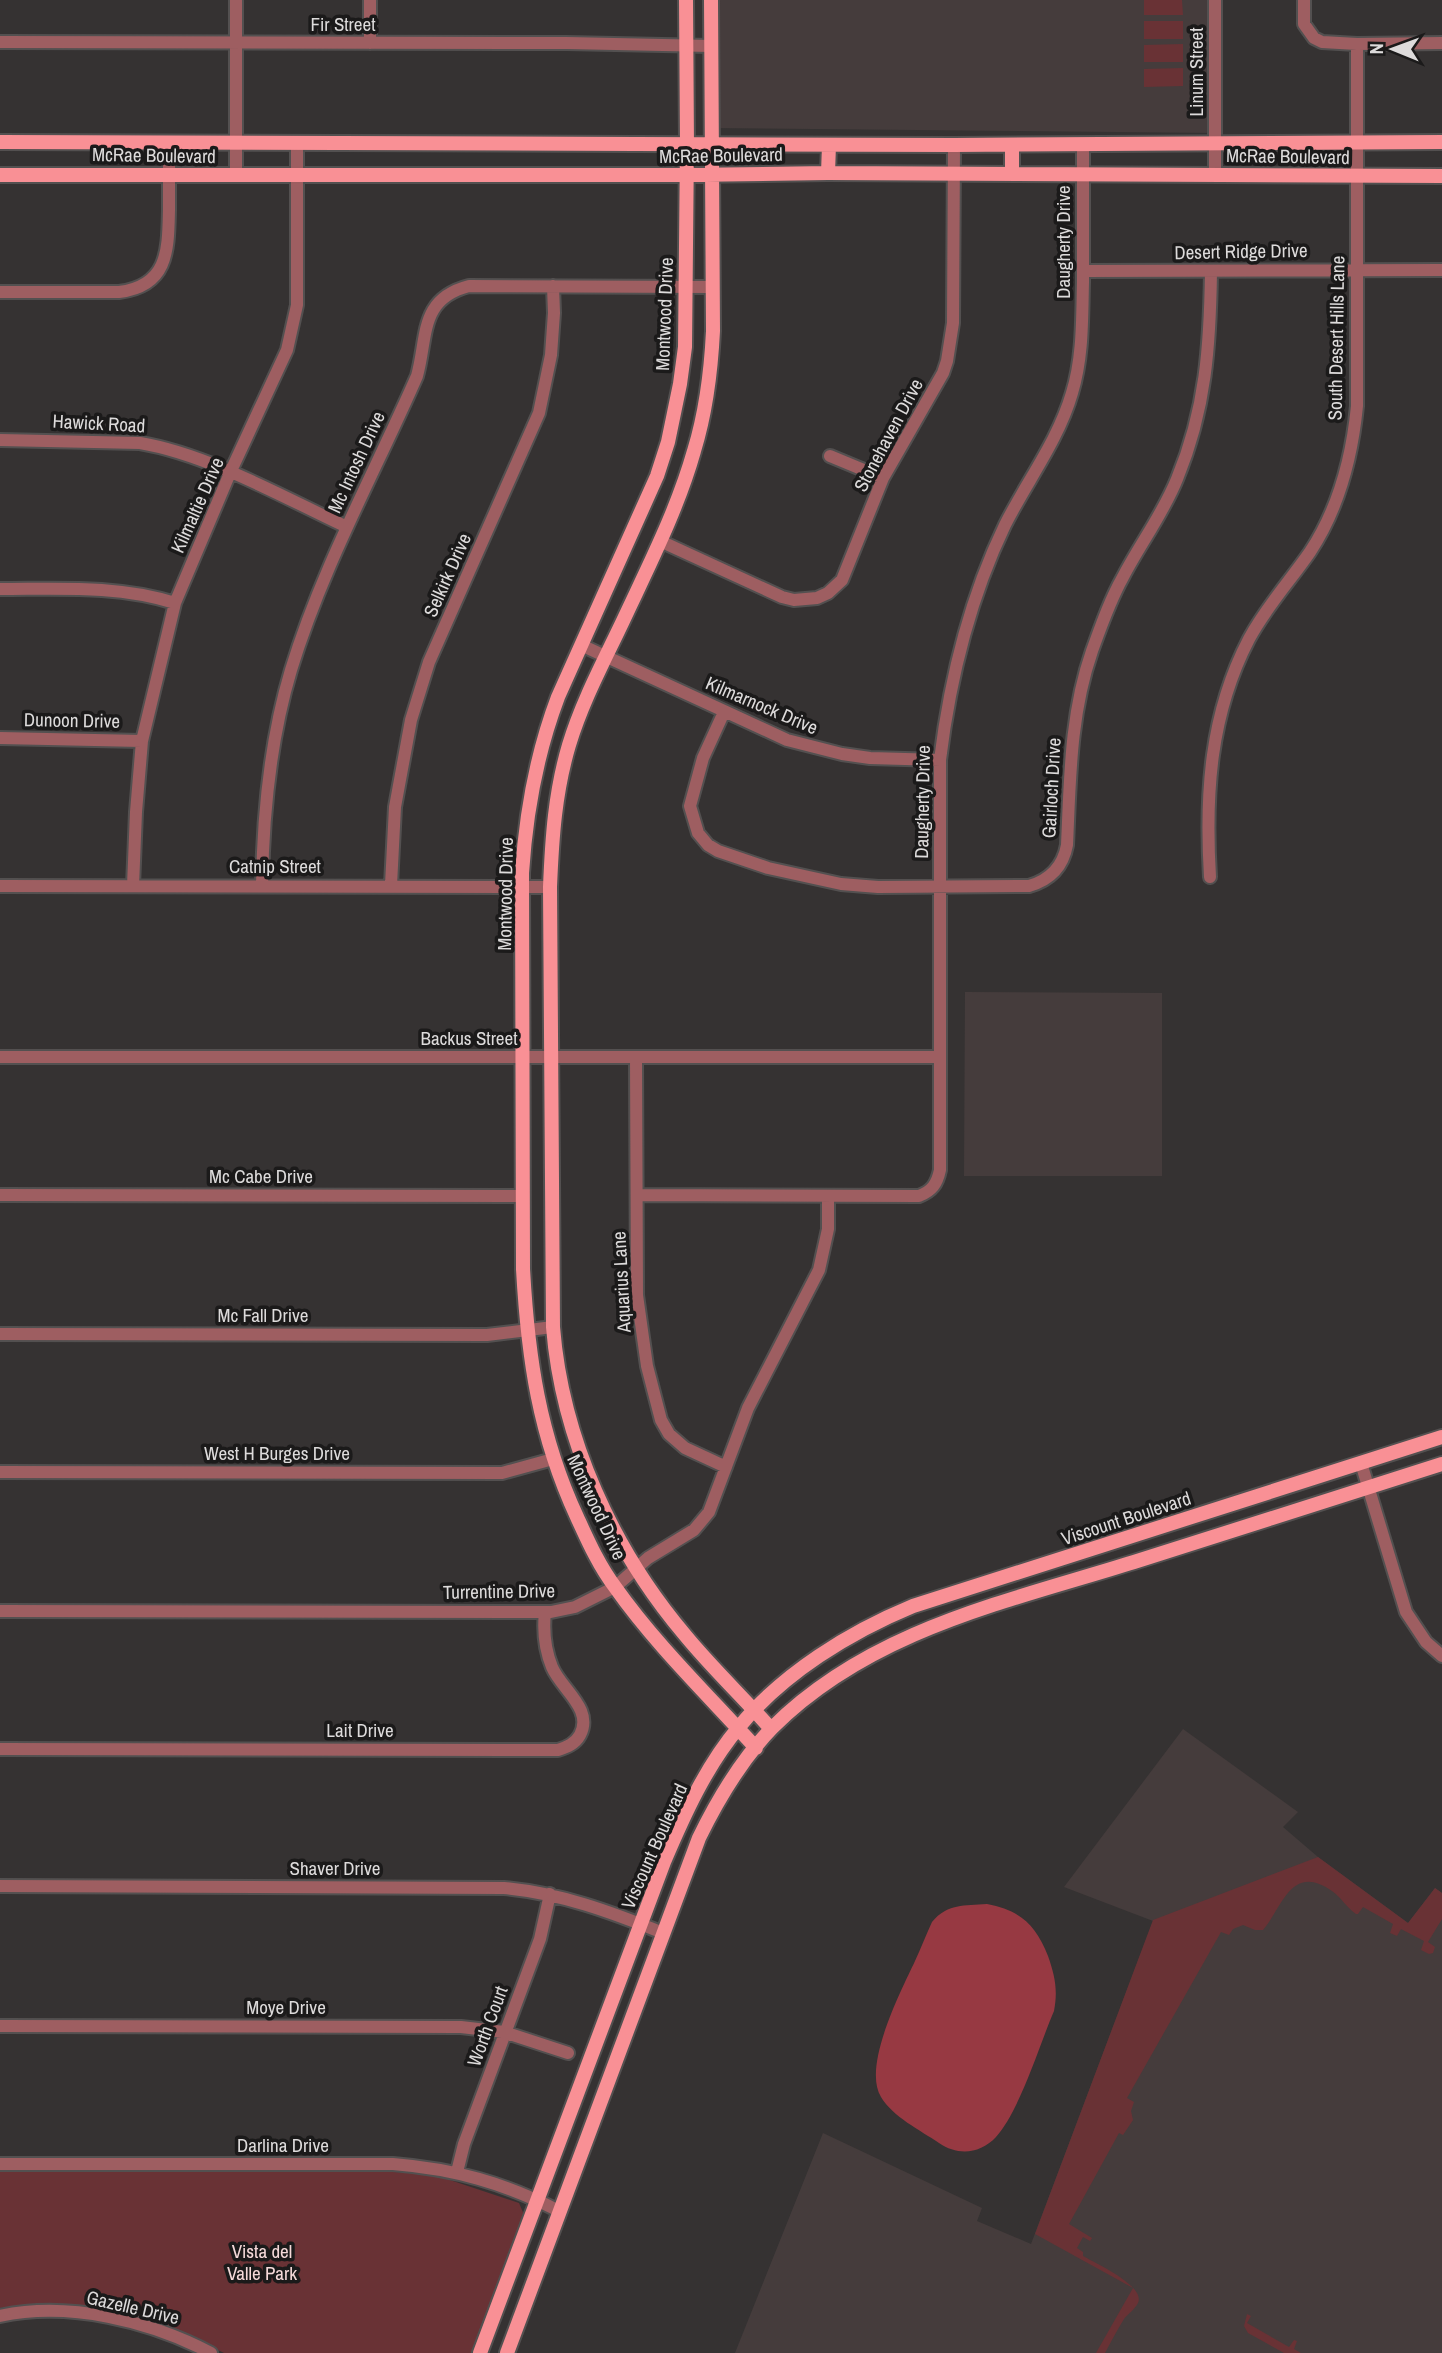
<svg xmlns="http://www.w3.org/2000/svg" width="1442" height="2353" font-family="'Archivo Narrow',sans-serif">
<rect width="100%" height="100%" fill="#353232"/>
<path fill="#453c3c" d="M716,0H1215L1216,133L712,128Z
M965,992L1162,993V1176H964Z
M1183,1729L1298,1812L1283,1827L1318,1857L1408,1923L1435,1888L1442,1893V2353H735L823,2133L982,2208L977,2221L1031,2244L1153,1921L1064,1887Z"/>
<path fill="#693235" d="M1144,0H1182L1183,15H1144Z
M1144,21H1183V39H1144Z
M1183,44V62H1144V45Z
M1183,68V86L1144,87V69Z
M1318,1857L1408,1923L1435,1888L1442,1893V1919L1428,1942L1435,1947L1433,1953L1429,1954L1421,1950L1424,1941L1401,1929L1397,1936L1390,1933L1393,1924L1363,1907L1358,1914H1356C1346,1907 1341,1897 1332,1891C1291,1862 1282,1908 1263,1930H1255L1243,1925L1233,1929L1229,1935L1221,1932L1127,2098L1134,2102L1131,2111L1133,2120L1123,2135L1119,2133L1069,2224L1092,2238L1090,2241L1083,2237L1077,2248L1083,2252V2256C1095,2263 1146,2286 1138,2303C1135,2309 1128,2314 1124,2319C1117,2330 1111,2342 1105,2353H1096L1133,2288L1035,2234L1153,1920Z
M0,2172H394L435,2175L519,2203L525,2217L473,2353H224C166,2323 104,2305 38,2307C25,2307 12,2306 0,2308Z
M1247,2314L1251,2316L1247,2323L1289,2347L1294,2340L1297,2341L1294,2349L1301,2353H1284L1248,2333L1244,2326Z"/>
<path fill="#973942" d="M987,1904C1020,1910 1036,1925 1048,1956C1055,1976 1058,1990 1054,2011C1039,2046 1020,2110 996,2137C980,2154 958,2156 939,2143C920,2130 893,2117 881,2097C862,2066 901,1991 915,1961C921,1948 926,1935 932,1922C948,1903 964,1906 987,1904Z"/>
<g fill="none" stroke-linecap="round" stroke-linejoin="round">
<g stroke="#535050" stroke-width="16">
<path id="minor" d="M1215,0V174
M1304,0V24L1314,38L1322,42L1357,44L1442,43
M0,42L567,43L711,46
M370,43V0
M236,175V0
M1083,271L1442,270
M0,292H119C169,286 168,249 169,210C169,188 169,166 169,144
M0,440L140,443C207,454 285,498 347,527
M830,456L883,478
M660,541L782,597L794,600L817,598L828,593L842,580L883,478L943,373L947,361L953,323L954,145
M0,589C59,589 118,585 175,603
M581,645L787,740L842,754L870,758L940,760
M724,712L703,758L690,806L698,833L708,845L718,851L768,868L841,884L878,887L1029,886C1050,880 1063,867 1067,845C1070,780 1070,714 1092,651C1101,626 1110,600 1123,577C1140,544 1163,514 1177,479C1206,409 1210,345 1211,271
M0,738L142,741
M1210,877C1205,794 1210,714 1249,639C1266,607 1290,581 1310,552C1339,508 1352,457 1357,406V44
M391,885L395,807L411,720L429,662L539,413L551,355L554,313L553,286
M0,886L550,887
M133,886L136,812L142,741L175,603L230,473L287,350L297,305V143
M262,886C263,812 270,740 291,670C322,568 374,474 417,376C428,336 419,299 469,286L713,287
M0,1057H939
M636,1058L637,1295L647,1366L661,1420L669,1434L685,1448L726,1467
M0,1195L522,1196
M637,1195L919,1196C932,1191 937,1184 940,1170V760C950,678 969,600 1005,525C1027,481 1058,441 1072,393C1083,357 1082,320 1083,282C1083,236 1083,190 1083,144
M0,1334L487,1335L553,1327
M1361,1463L1406,1612L1426,1642L1442,1656
M0,1472L502,1473L553,1459
M0,1611L551,1612L575,1607L615,1587L648,1558L694,1530L709,1512L748,1408L819,1270L828,1229V1197
M0,1749L558,1750C567,1747 575,1744 580,1735C594,1709 561,1689 552,1667C545,1650 543,1631 545,1612
M0,1886L504,1888C560,1893 611,1912 663,1933
M0,2026L461,2027L504,2032L568,2053
M0,2164H393C455,2169 504,2183 559,2211
M457,2172L464,2144L540,1939L550,1894
M0,2316C69,2301 150,2321 211,2353"/>
</g>
<g stroke="#535050" stroke-width="18">
<path id="major" d="M686,0L687,145L685,347L680,384L668,442L657,476L558,697C536,755 526,812 522,873L523,1269C528,1358 539,1435 577,1517C588,1541 599,1566 615,1587C656,1645 708,1695 756,1748
M711,0L713,331C711,372 706,412 694,451C677,511 648,567 622,623C603,663 582,702 569,745C555,792 552,838 550,887L553,1327C562,1439 613,1550 685,1635C712,1668 743,1697 771,1729
M0,142L954,145L1442,142
M1012,145V174
M828,173L829,145
M0,175H686L828,173L1442,176
M480,2353L664,1862C684,1815 706,1766 739,1727C783,1673 850,1632 913,1606L1442,1437
M507,2353L699,1838C718,1799 741,1760 772,1728C870,1630 1006,1602 1134,1562C1236,1530 1339,1497 1442,1464"/>
</g>
<use href="#minor" stroke="#9e5e61" stroke-width="12"/>
<use href="#major" stroke="#f99095" stroke-width="14"/>
</g>
<g text-anchor="middle" dominant-baseline="central" stroke-width="7" stroke-linejoin="round" paint-order="stroke">
<g font-size="19" fill="#dddbdb" stroke="#1b1a1a">
<text x="343" y="24">Fir Street</text>
<text transform="translate(1196 72) rotate(-90)">Linum Street</text>
<text transform="translate(154 155) rotate(1)">McRae Boulevard</text>
<text transform="translate(721 155) rotate(-1)">McRae Boulevard</text>
<text transform="translate(1288 156) rotate(1)">McRae Boulevard</text>
<text transform="translate(1063 242) rotate(-90)">Daugherty Drive</text>
<text transform="translate(1241 251) rotate(-1)">Desert Ridge Drive</text>
<text transform="translate(664 314) rotate(-88)">Montwood Drive</text>
<text transform="translate(1336 338) rotate(-89)">South Desert Hills Lane</text>
<text transform="translate(99 423) rotate(3)">Hawick Road</text>
<text transform="translate(888 435) rotate(-62)">Stonehaven Drive</text>
<text transform="translate(356 462) rotate(-65)">Mc Intosh Drive</text>
<text transform="translate(197 505) rotate(-66)">Kilmaltie Drive</text>
<text transform="translate(447 575) rotate(-66)">Selkirk Drive</text>
<text transform="translate(762 705) rotate(23)">Kilmarnock Drive</text>
<text transform="translate(72 720) rotate(1)">Dunoon Drive</text>
<text transform="translate(1051 788) rotate(-87)">Gairloch Drive</text>
<text transform="translate(922 802) rotate(-89)">Daugherty Drive</text>
<text x="275" y="866">Catnip Street</text>
<text transform="translate(505 894) rotate(-89)">Montwood Drive</text>
<text x="469" y="1038">Backus Street</text>
<text x="261" y="1176">Mc Cabe Drive</text>
<text transform="translate(621 1282) rotate(-93)">Aquarius Lane</text>
<text x="263" y="1315">Mc Fall Drive</text>
<text x="277" y="1453">West H Burges Drive</text>
<text transform="translate(597 1507) rotate(65)">Montwood Drive</text>
<text transform="translate(1126 1518) rotate(-18)">Viscount Boulevard</text>
<text transform="translate(499 1591) rotate(-1)">Turrentine Drive</text>
<text x="360" y="1730">Lait Drive</text>
<text transform="translate(654 1846) rotate(-66)">Viscount Boulevard</text>
<text x="335" y="1868">Shaver Drive</text>
<text x="286" y="2007">Moye Drive</text>
<text transform="translate(487 2026) rotate(-70)">Worth Court</text>
<text x="283" y="2145">Darlina Drive</text>
<text transform="translate(133 2307) rotate(13)">Gazelle Drive</text>
</g>
<g font-size="19" fill="#f5d9d9" stroke="#1b1a1a">
<text x="262" y="2251">Vista del<tspan x="262" dy="22">Valle Park</tspan></text>
</g>
</g>
<g transform="translate(1393 49) rotate(271)" stroke="#1b1a1a" stroke-width="5" paint-order="stroke">
<path d="M0-5L12 26L0 18L-12 26Z" fill="#dddbdb"/>
<text y="-10" font-size="19" font-weight="bold" text-anchor="middle" fill="#dddbdb">N</text>
</g>
</svg>
